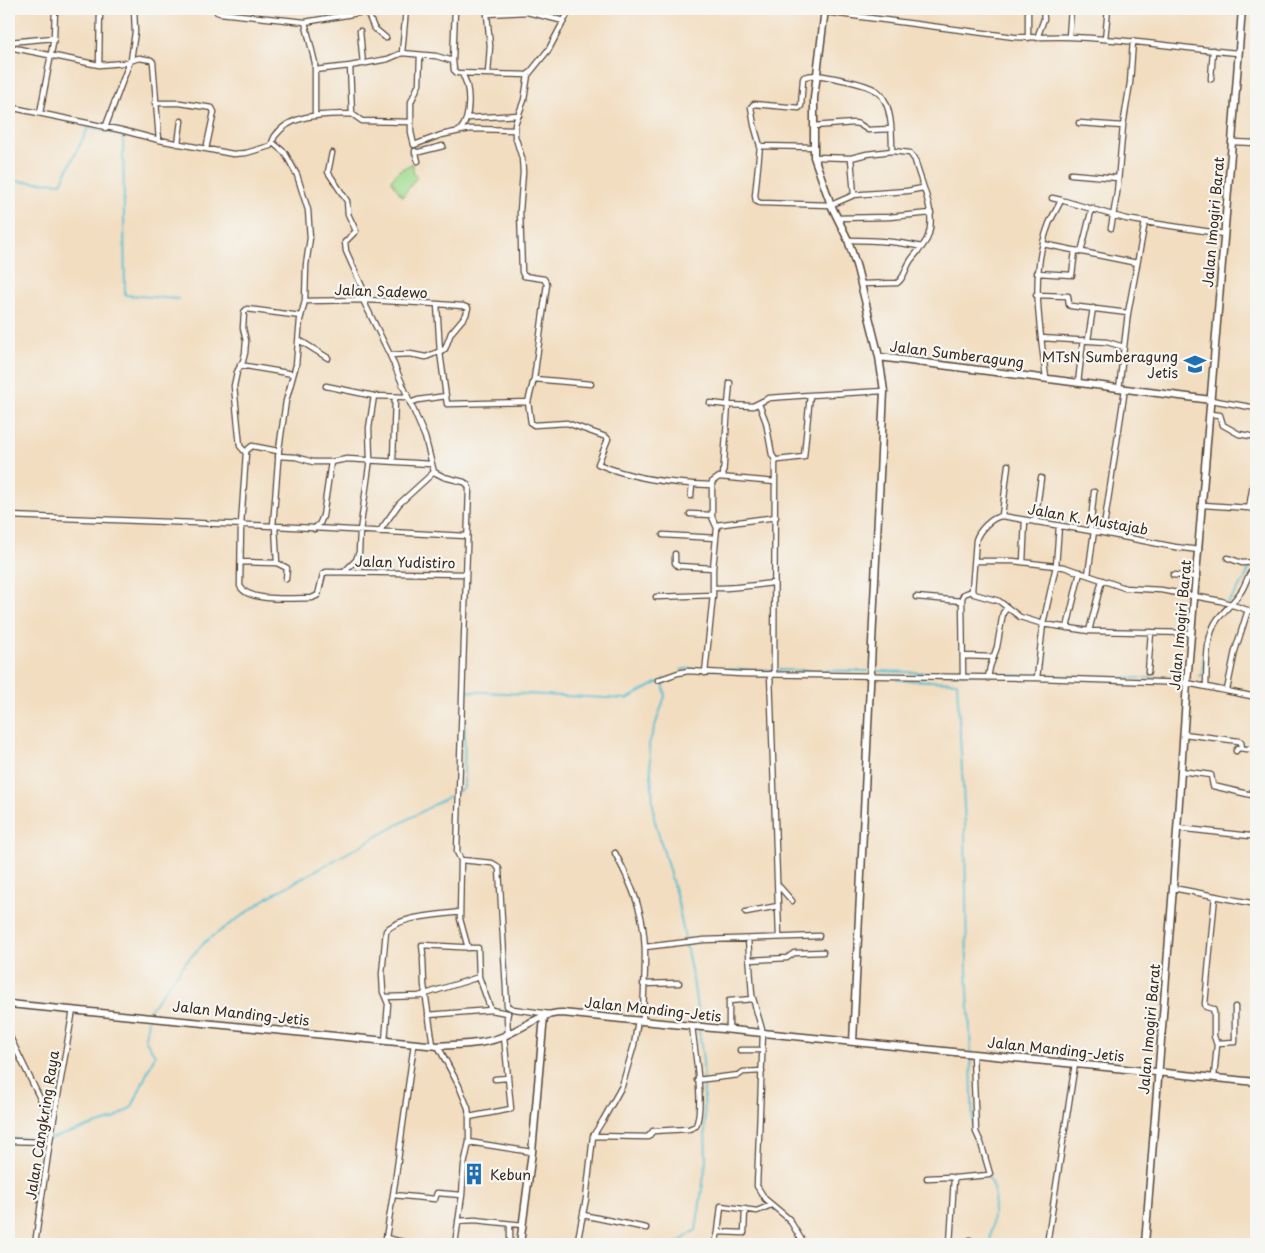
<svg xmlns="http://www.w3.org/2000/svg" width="1265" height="1253" font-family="'Playpen Sans',sans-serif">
<rect width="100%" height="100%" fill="#f6f6f2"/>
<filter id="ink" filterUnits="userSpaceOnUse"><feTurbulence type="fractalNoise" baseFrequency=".02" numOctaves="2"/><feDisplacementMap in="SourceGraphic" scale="10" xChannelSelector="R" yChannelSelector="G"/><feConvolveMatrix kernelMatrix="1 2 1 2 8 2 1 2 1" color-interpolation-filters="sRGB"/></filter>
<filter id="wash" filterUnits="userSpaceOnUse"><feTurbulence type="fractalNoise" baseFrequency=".0096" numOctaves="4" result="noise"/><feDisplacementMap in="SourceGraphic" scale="20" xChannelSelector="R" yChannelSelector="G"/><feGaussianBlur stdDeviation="1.12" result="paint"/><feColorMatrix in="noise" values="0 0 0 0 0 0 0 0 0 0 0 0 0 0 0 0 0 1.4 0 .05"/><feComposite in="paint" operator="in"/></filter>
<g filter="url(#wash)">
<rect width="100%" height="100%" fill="#f2ddc0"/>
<path fill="#a2dc8f" stroke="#6e8356" d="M413,163V172L417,177L402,197L391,180L398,171Z"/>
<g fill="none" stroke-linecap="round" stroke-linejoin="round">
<path stroke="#53bdd0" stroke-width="2" d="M9,181L61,183L88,128L123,134L125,295L178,299
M1222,611L1244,581L1250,567L1255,564
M681,670L685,669L868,671
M873,671L1115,678H1183
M1199,676L1202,675L1205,644L1208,637
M663,679L665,696L649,744L654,818L677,898L694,986L699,1024
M898,680L957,682L965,824L967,969L971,1052
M149,1015V1011L185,963L206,941L270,896L464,788L465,691L627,699L659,682
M971,1057L973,1134L988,1174
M9,1138L49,1139L114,1119L132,1107L155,1055L145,1039L148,1020
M989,1177L995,1195L990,1244
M676,1244L696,1230L706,1162L703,1061L699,1029"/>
</g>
</g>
<g filter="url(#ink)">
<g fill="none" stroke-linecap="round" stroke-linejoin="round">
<g stroke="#564536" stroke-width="7">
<path id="street" d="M216,9L217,12L220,13L305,22L364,12L368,14L374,28L386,38
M570,9L549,49L528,75L524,100L515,124V136L522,158L523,172L520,211L522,272L524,276L544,279L547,284L534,379L528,402L531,423L534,425L567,423L606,437L608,439L598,464C633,479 673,484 712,485
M1028,9V38
M824,12L1014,37C1033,38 1052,36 1071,37C1127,39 1182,48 1238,53
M305,22L315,63V115
M360,31L363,64
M1069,37L1071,9
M1037,38L1044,19L1043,9
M1105,39L1108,9
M9,42L54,38
M9,47L99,65L124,63L139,58L151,60L153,62L159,140
M402,53L406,9
M420,55L419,84L411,102V132L414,145L441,135L470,129L515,130
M131,60L135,32L134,9
M453,61L455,9
M99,65L100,9
M315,70L350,66L388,59L402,53L436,56L453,61L454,70L457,73L528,75
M488,74L490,46L487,14L527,12L564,21
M1211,79L1213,50
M155,103H180L212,108L214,112L206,149
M9,107L121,130L159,140L233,154L246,153L270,146C273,142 273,139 275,136C292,112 327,115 352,114L350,66
M40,113L54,38L55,9
M352,114L362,121L411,122
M468,118L519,115
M1079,123L1123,126
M814,126L854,123L859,124L868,130L891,129
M105,128L130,61
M460,130C471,119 471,87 462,74
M1232,142L1256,143
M273,143L285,153L297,175L308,210L310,238L306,265L305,301L300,320L296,365L286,401L279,449L273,526
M178,144L181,121
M760,146L813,147
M415,151L418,161
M892,151C892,133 892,102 877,91C866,84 852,82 839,79C828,77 816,73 804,77L803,79L801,106L799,108L754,104L751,107L754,125L760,146L755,196L756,201L760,203L831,205L854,195L864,194L907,191L923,188
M332,153L328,172L347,201L348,214L356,231L345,242L346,251L368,300
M415,153L443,146
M814,157L851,158L867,154L892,151L910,153L915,160C921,185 938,213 927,239C923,247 916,253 911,260C905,268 905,278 897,283L862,284
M851,158L854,195
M1071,174L1118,178
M1052,198L1061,200
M837,218L889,217L931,213
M1145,222L1224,234
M1111,228L1117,193L1123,126L1130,83L1133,41
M848,240C874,240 897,241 922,247
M1043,244L1137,263
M1081,252L1092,208
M1037,273L1072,275L1075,251
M1036,295L1068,296L1069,305L1071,306L1128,313
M363,300L390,355L425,437L434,472L444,477L464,482L467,484L469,488L457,852L461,860L492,863L497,866L499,869L507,1006L513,1009L550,1014
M305,301L368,300L437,304L440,352L447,404L528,402
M301,316L247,309L244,312L243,328L246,341L245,353L243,361L237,372L234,386L240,446L246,453L241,525L240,586C248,603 296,598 312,598L318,595L323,574L326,572L465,574
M1041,338L1107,342L1124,347
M299,340L328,358
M1088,340L1093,308
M390,355L410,354L426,357L445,349L451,333L466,315L468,308L463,306L437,304
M240,365L293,374
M1046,378C1040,326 1029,275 1049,224C1052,216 1058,208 1061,200L1126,219L1145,222L1128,313L1119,389
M534,379L591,384
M1078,383L1083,340
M326,386L374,396L407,397
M1211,400L1256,408
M410,403L418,400L446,396
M710,403L728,405L730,383
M759,404L766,422L772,455L776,461
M1209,414L1220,415L1223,425L1239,434L1250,436
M246,451L252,446L278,451
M278,456L296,457L313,462H331L347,459L431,464
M393,461L395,397
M723,477L728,405L753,406L769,398L810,395
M691,496L692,484
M1203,505L1249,508L1256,510
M1249,508L1256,466
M690,514L712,515
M9,516L275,526L466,536
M1002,516L1008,465
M1035,522L1041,478
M716,525L776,517
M275,526L277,563L287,568L286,579
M314,529L320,523L323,516L331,462
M1090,531L1094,492
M379,532L399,504L434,472
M1103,533L1125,389
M663,535L716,538
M675,554V563L678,566L713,568
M1228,558L1242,563L1256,562
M975,561H1013L1064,567L1125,588L1161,590L1221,601L1256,613
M241,562L277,563
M1023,562L1025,520
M345,571L356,560L359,552L360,531L370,459L369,428L374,396
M1088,575L1094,531
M1173,575L1197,577
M714,588C734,589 754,585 774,583
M656,597L713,595
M916,597L962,601
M1067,628L1080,572
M1089,631L1102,580
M1192,633L1089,631L1043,624L1020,617L999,601L974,594L972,591L976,540C979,530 992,517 1002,516L1103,533L1175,547L1199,550
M963,656L994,657
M1148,672L1151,632
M705,673L713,595V568L717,528L712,517V482L719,477L775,482
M770,674L779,936
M774,674L775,462L778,460L804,457L810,395L884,391
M963,677L962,598L964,594L972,591
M988,678L990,667L997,647L1003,613L1007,608
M1037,678L1043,624L1056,566L1059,526
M658,680L678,673L688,671L741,674L1037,678L1187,683L1256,697
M1206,686C1207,665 1205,638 1217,620C1225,610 1235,601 1242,590C1247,582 1248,572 1256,567
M1227,690L1235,651L1248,610
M1184,734L1239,741L1241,742L1242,748
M1236,751L1238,748L1256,750
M1181,771L1211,775L1213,786L1256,796
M1251,795L1256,784
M1177,828L1250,836L1254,833L1256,825
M615,853C624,870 633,888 638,906C650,942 643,984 643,1021
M461,860L460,919L468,948
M778,885L792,901
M1173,888L1256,904
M746,912L778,906
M748,939L752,995L763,1033L757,1186L765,1199L789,1219L804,1244
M645,947L704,940L819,936
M423,954L422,945L478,948L479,977L491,1010L507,1013
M423,958L424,985L433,1045
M749,960L787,958L794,953L823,952
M643,984L679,983
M386,997L419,996L479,977
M508,1013L507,1018L508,1034
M428,1015L491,1010
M729,1029V1001L753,999
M9,1035L52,1123
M385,1041L388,1004L383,992L382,974L386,931C399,916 440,915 460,912
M1217,1043L1235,1042V1007
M438,1046L459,1086L468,1108L469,1117V1142L464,1165L462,1195L455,1244
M740,1050H762
M1214,1077L1217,1045L1214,1036V1012L1213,1009L1206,1007L1205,1004L1215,896
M495,1079L508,1078
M697,1080L739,1075L743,1072L762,1071
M469,1117L511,1109L504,1036
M593,1136L648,1137L653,1131L689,1129L696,1126C705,1103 694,1050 692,1025
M9,1141L50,1142
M469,1142L532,1152
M927,1178L950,1177L954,1178
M393,1195L435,1199L437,1193L462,1195
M583,1215L646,1228
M458,1221L475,1220L523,1225
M510,1224V1244
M718,1232L744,1233L745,1209
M386,1238L411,1244
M35,1244L50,1141L73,1010
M385,1244L395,1182L414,1044
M577,1244L586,1199L593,1136L603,1120L622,1086L634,1045L638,1020
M715,1244L718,1232L721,1206L757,1211L771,1205
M950,1244L954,1178L989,1175L990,1174L981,1143L976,1132L973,1054
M970,1244V1240
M1047,1244L1075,1064"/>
</g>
<g stroke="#564536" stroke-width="9">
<path id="secondary" d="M825,9L814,98V157L831,205L848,240L857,268L879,357L884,391L853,1042
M879,357L1211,400
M9,1004L438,1046C460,1044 484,1045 504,1036C523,1028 541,1013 562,1013L1256,1082
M520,1244L532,1152L544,1016
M1145,1244L1174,875L1187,683L1232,142L1242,9"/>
</g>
<use href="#street" stroke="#fff" stroke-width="4.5"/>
<use href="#secondary" stroke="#fff" stroke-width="6"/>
</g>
</g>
<defs>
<g id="school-bare" transform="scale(1.725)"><path d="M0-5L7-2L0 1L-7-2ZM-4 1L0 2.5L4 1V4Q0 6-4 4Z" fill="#1f6fb2" stroke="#f6f6f2" stroke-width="2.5" paint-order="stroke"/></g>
<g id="building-bare" transform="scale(1.725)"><path d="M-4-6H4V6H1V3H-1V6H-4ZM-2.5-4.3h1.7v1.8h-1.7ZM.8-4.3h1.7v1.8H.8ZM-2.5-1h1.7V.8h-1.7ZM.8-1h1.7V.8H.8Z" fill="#1f6fb2" stroke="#f6f6f2" stroke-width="2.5" paint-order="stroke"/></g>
</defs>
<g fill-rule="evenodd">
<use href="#school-bare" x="1195" y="364"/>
<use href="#building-bare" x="474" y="1174"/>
</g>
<g text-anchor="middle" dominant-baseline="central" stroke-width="4.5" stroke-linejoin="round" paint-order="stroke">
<g font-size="14" fill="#3b2a1e" stroke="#f6f6f2">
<text transform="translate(1213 222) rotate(-85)">Jalan Imogiri Barat</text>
<text transform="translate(381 291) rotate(2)">Jalan Sadewo</text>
<text transform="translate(957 354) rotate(7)">Jalan Sumberagung</text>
<text transform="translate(1088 519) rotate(10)">Jalan K. Mustajab</text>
<text transform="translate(405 562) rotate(1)">Jalan Yudistiro</text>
<text transform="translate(1180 625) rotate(-85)">Jalan Imogiri Barat</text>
<text transform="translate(653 1009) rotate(6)">Jalan Manding-Jetis</text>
<text transform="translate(241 1013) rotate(6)">Jalan Manding-Jetis</text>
<text transform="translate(1149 1029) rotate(-85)">Jalan Imogiri Barat</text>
<text transform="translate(1056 1049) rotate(6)">Jalan Manding-Jetis</text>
<text transform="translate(42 1125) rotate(-81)">Jalan Cangkring Raya</text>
</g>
<g font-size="14" fill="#3b2a1e" stroke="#f6f6f2" text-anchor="end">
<text x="1178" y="356">MTsN Sumberagung<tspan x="1178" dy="16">Jetis</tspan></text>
<text x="490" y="1174" text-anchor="start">Kebun</text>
</g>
</g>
<rect width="1265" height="1253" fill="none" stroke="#f6f6f2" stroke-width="30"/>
</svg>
